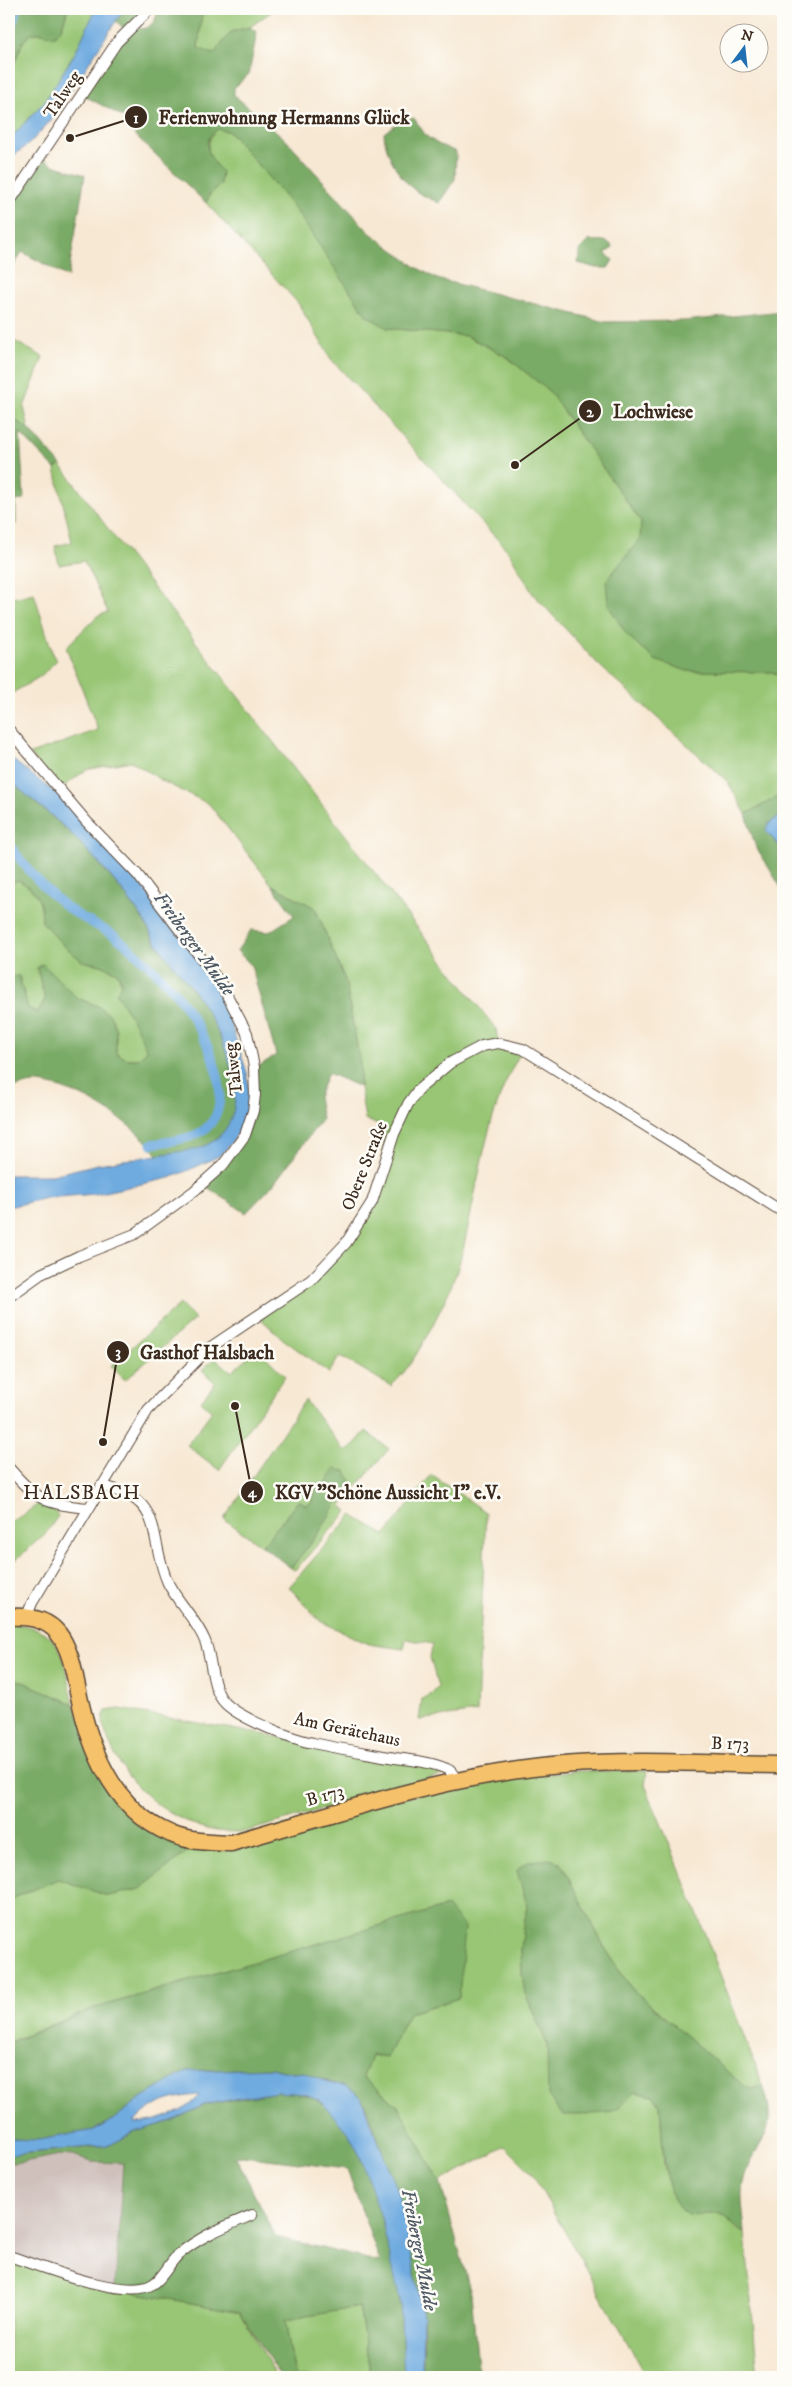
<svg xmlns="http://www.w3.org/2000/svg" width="792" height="2386" font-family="'IM FELL DW Pica',serif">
<rect width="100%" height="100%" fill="#fdfcf7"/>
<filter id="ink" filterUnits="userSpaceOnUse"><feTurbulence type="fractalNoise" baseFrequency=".02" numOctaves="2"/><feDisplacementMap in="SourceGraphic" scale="10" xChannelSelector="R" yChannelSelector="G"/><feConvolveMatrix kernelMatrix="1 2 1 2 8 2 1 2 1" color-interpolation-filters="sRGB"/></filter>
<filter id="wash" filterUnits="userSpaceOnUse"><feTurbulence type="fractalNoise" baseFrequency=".0096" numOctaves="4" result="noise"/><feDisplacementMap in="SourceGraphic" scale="20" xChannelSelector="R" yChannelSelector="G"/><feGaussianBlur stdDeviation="1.12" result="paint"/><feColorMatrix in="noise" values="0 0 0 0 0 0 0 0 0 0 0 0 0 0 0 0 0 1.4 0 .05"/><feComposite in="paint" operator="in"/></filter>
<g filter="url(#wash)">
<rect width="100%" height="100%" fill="#f7e8d3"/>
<path fill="#cfc0bb" d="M59,2155L73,2156L92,2162L123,2163L115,2289L9,2257V2163L23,2162Z"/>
<path fill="#98c674" stroke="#6a7849" d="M68,9H96L75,53L45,101L9,140V75L23,42L31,33H44L61,29Z
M205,9H275L250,27L231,32L214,55L198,49L202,14Z
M218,129L230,132L293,206L387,328L466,336L507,357L549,391L641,522L640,539L606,581L687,671L772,672L783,677V794L746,814L728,782L599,665L533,594L509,552L331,359L298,303L206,203L210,194L220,185C213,168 199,142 218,129Z
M9,338L43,357L24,407L29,429L9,416Z
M60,464L115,538L496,1029L498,1042L523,1049C484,1111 479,1188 461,1257C454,1284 441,1309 428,1334C416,1355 409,1369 391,1386L340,1356L329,1373L283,1339L261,1319L323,1269L367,1211L383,1165L384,1128L365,1119L360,1087V1063L345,980L315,908L272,885L209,804L164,782L131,761L86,770L59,790L30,754L98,730L66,647L97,616L108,612L84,561L59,565L55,546L72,542L55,469Z
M10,468L13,501H16V524L9,523Z
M34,593L53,655L57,660L41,676L9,695V599Z
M18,880C37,891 42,900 42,922L82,961L101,965L117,972L147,1051L138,1059H127L116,1053V1030L98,1006L77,998L43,965L37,968L45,999L38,1013L28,1008L19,976L9,977V885Z
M180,1304L195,1319L125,1380L111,1366Z
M257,1348L285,1376L219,1470L187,1445L212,1411L201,1401L215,1383L202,1370L215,1358L232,1372Z
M305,1400L344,1450L350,1449L366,1431L389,1449L341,1505L348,1511L295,1570L291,1568L320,1531L334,1469L327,1482L317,1488L311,1503L306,1505L299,1500L262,1546L224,1519Z
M431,1475L486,1512L477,1712L419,1720L422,1699L432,1694L438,1687L430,1657L433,1644L406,1639L404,1649L368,1644L320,1621L289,1587L352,1515L385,1535Z
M40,1503L55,1511L58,1516L47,1532L9,1566V1524Z
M13,1624C65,1628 64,1661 74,1704L9,1676V1625Z
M120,1709L289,1739L432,1768L435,1772L445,1774L244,1832C235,1832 225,1832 217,1831C171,1823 127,1787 110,1744C106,1733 99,1722 106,1711Z
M576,1771H647L645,1785L685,1882L763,2086L751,2089L744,2086L631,1988L605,1948L561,1864L553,1859L518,1871L527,1905L521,1949L522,1975L525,1993L547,2044L557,2109C578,2124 617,2107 635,2092L653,2096L660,2104L664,2166L672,2193L703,2214H717L725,2217L737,2229L745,2233L758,2377H647L531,2172L505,2146L440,2182L398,2106L363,2077L371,2055L386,2058L409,2013L459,1998L447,1906L92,2009L9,2042V1900L58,1879L108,1896L140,1889L193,1847L460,1785Z
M9,2257L115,2289L240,2312L277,2377H9Z
M359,2307L371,2377H295L285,2320Z"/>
<path fill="#7aab66" stroke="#5a6a42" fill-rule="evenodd" d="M9,9H68L61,29L54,37L44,33H31L23,42L9,75Z
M124,9H150L134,27C145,32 154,25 157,14L154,9H205L202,14L198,48L214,54L231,32L250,27L257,32L249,74L234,88V95L285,139L369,232L416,267L437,279L606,322L684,321L783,311V677L772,672L687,671L655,660L627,635L608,605L606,581L640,539L641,522L549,391L507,357L467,336L387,328L366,315L293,206L230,132L218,129C199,142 210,159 222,172L220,185L210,194L206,203L126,126L127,119L83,95L128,32L116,21Z
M414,118L426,136L438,144L456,152L455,179L439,203C432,199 423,196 417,192C400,179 385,154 384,133L400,121Z
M44,159L53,165L85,175L68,277L22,252L9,274V208Z
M588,241C597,241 609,238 613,248L605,253L613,260L608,268H596L578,263L580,249Z
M9,416L29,429L60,464L55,469L20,433L24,500L13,501L10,468L9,469Z
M9,780C34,802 62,823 85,848C105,870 125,893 142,918C148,927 151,936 157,944C169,961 183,975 195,992C220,1029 263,1112 210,1145C196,1153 174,1153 158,1155C134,1123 80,1088 39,1083C30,1082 18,1087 9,1089V977L19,976L28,1008L38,1013L45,999L37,968L43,964L77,998L98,1006L111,1016L116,1030V1053L127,1059H138L147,1051L136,1026L116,993L122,982L117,972L101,965L82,961L63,945L42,922C42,900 37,891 18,880L9,885Z
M783,794V815L769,823L766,831L783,850V891L755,845L746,814Z
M272,885L315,908L345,980L360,1063V1087L328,1073L318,1097L322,1119L272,1186L246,1213L204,1185L245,1135L254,1067L259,1066L276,1055L251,965L237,951L251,930L269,932L294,916Z
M334,1469L346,1471L351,1480L320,1531L291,1568L262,1546L299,1500L306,1505L311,1503L317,1488L327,1482Z
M9,1676L74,1704L110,1791L193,1847L140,1889L108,1896L58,1879L9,1900Z
M553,1859L561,1864L605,1948L631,1988L744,2086L751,2089L763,2086C782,2139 752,2141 743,2183C740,2199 744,2217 745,2233C735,2228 728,2216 717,2214C706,2212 692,2220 683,2212C662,2194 662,2130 660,2104L653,2096L635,2092L617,2109L607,2113L576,2115H564L557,2109L548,2095L547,2044L525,1993L522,1975L521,1949L527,1905L517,1871C524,1859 541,1860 553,1859Z
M447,1906L465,1928L459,1998L409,2013L386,2058L371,2055L363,2077L398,2106L440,2182L471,2293L479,2377H422C423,2358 425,2336 423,2316C419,2286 376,2110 359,2096C341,2081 321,2083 304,2072L293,2073L270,2068L187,2071L140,2099L110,2122L94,2130L38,2140L9,2139V2043L92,2009Z
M278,2092C292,2093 306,2093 318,2100C365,2127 393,2250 400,2301C404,2326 403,2352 404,2377H371L359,2307L285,2320L295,2377H281L240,2312L115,2289L123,2163L92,2162L73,2156L59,2155L23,2162L9,2163V2155L110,2145L135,2132L172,2121L204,2105ZM235,2155L347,2169L380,2262L276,2237Z"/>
<path fill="#6fabe0" stroke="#556a7f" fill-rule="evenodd" d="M96,9H124L53,118L29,144L9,159V140L45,101L75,53Z
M9,757L62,798L129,869L204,967L229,1013L232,1028L247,1072L250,1101L245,1123L229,1146L219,1156L198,1166L170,1178L95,1194L46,1198L9,1207V1175H52L98,1164L197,1149C268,1125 223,1031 193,990C182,974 167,959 156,942C151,935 148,927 143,919C126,894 106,870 85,848C63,823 34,802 9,780Z
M783,815V850L766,831C766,822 776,819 783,815Z
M270,2068L293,2073L304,2072C322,2084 345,2081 361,2097L399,2194L403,2212L423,2316L422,2377H404L400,2300L381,2217L361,2158L348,2133L320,2100L305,2094L278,2092L240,2098L204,2105L172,2121L135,2132L110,2145L9,2155V2139L38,2140L94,2130L110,2122L140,2099L187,2071ZM199,2095C190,2112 153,2123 134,2123C152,2102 173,2097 199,2095Z"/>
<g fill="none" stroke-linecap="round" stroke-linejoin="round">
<path stroke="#6fabe0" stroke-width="2.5" d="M9,41L21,9"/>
<path stroke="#6fabe0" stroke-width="9" d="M9,844C24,866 44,889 65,906C80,918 97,925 113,935C131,947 147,963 162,978C190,1005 240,1086 211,1123C198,1140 170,1141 151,1144"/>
</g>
</g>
<g filter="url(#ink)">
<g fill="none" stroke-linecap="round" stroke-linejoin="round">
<g stroke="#574639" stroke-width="12">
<path id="street" d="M9,203L117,42L150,9
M9,730L86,821L137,874L221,984L247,1033L254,1067L255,1095L253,1111L245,1135L223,1165L194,1191L135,1234L79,1256L41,1274L9,1297
M9,1468C37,1501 46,1504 88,1508
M101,1486C167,1499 147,1536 168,1583C178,1603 196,1619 205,1641C213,1661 210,1689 226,1704C242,1719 292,1739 313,1743C340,1749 368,1753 395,1758C412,1760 431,1762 447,1769C452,1771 454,1775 456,1780
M27,1616L32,1603L148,1410L208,1349L311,1280L346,1243L372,1202L394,1134L408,1104L418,1090L450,1063L482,1046L498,1043L523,1049L783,1212
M9,2256C40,2266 126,2301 153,2284C163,2278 169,2263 178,2255C200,2236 226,2226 252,2215"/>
</g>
<g stroke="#574639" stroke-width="19">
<path id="primary" d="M9,1617C26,1616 46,1618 58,1633C73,1652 75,1681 81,1705C93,1757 118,1812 171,1834C189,1842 210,1842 231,1843C340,1812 449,1774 563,1765C636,1759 710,1764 783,1765"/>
</g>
<use href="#street" stroke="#fff" stroke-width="10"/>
<use href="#primary" stroke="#f5c16b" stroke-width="16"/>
</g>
</g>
<g text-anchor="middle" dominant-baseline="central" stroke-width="5" stroke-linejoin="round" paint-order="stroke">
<g font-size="18" fill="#3b2a1e" stroke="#fdfcf7">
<text transform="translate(63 95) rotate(-56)">Talweg</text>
<text transform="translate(234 1069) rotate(-97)">Talweg</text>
<text transform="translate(365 1166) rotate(-68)">Obere Straße</text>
<text transform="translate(347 1730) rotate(12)">Am Gerätehaus</text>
<text transform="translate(730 1744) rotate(1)">B 173</text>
<text transform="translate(325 1796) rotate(-16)">B 173</text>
</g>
<g font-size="19" font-style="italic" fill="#4d5762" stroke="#fdfcf7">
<text transform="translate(194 944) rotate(54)">Freiberger Mulde</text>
<text transform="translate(419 2250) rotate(79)">Freiberger Mulde</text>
</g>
<g font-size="20" letter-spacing="1" fill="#3b2a1e" stroke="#fdfcf7">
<text x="82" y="1493">HALSBACH</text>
</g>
</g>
<path fill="none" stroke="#3b2a1e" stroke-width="2" d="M70 138L136 117M515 465L590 411M103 1442L118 1352M235 1406L252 1492"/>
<g fill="#3b2a1e" stroke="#fdfcf7" stroke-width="2">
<circle cx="70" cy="138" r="5"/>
<circle cx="515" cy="465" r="5"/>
<circle cx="103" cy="1442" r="5"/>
<circle cx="235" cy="1406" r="5"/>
<circle cx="136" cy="117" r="12"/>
<circle cx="590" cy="411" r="12"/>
<circle cx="118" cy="1352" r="12"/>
<circle cx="252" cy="1492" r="12"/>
</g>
<g font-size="15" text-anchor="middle" font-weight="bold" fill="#fff">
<text x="136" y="123">1</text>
<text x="590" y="417">2</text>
<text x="118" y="1357">3</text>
<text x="252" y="1497">4</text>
</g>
<g font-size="19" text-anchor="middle" font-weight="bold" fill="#3b2a1e" stroke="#fdfcf7" stroke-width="5" stroke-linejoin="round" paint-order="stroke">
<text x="284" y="124">Ferienwohnung Hermanns Glück</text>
<text x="653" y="418">Lochwiese</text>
<text x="207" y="1359">Gasthof Halsbach</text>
<text x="388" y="1499">KGV "Schöne Aussicht I" e.V.</text>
</g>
<rect width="792" height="2386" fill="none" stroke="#fdfcf7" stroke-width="30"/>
<g transform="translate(744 48) rotate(15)"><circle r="24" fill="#fdfcf7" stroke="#afa8a0"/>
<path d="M0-4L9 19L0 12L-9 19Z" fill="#1f6fb2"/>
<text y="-8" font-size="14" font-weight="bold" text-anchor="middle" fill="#3b2a1e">N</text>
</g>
</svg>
